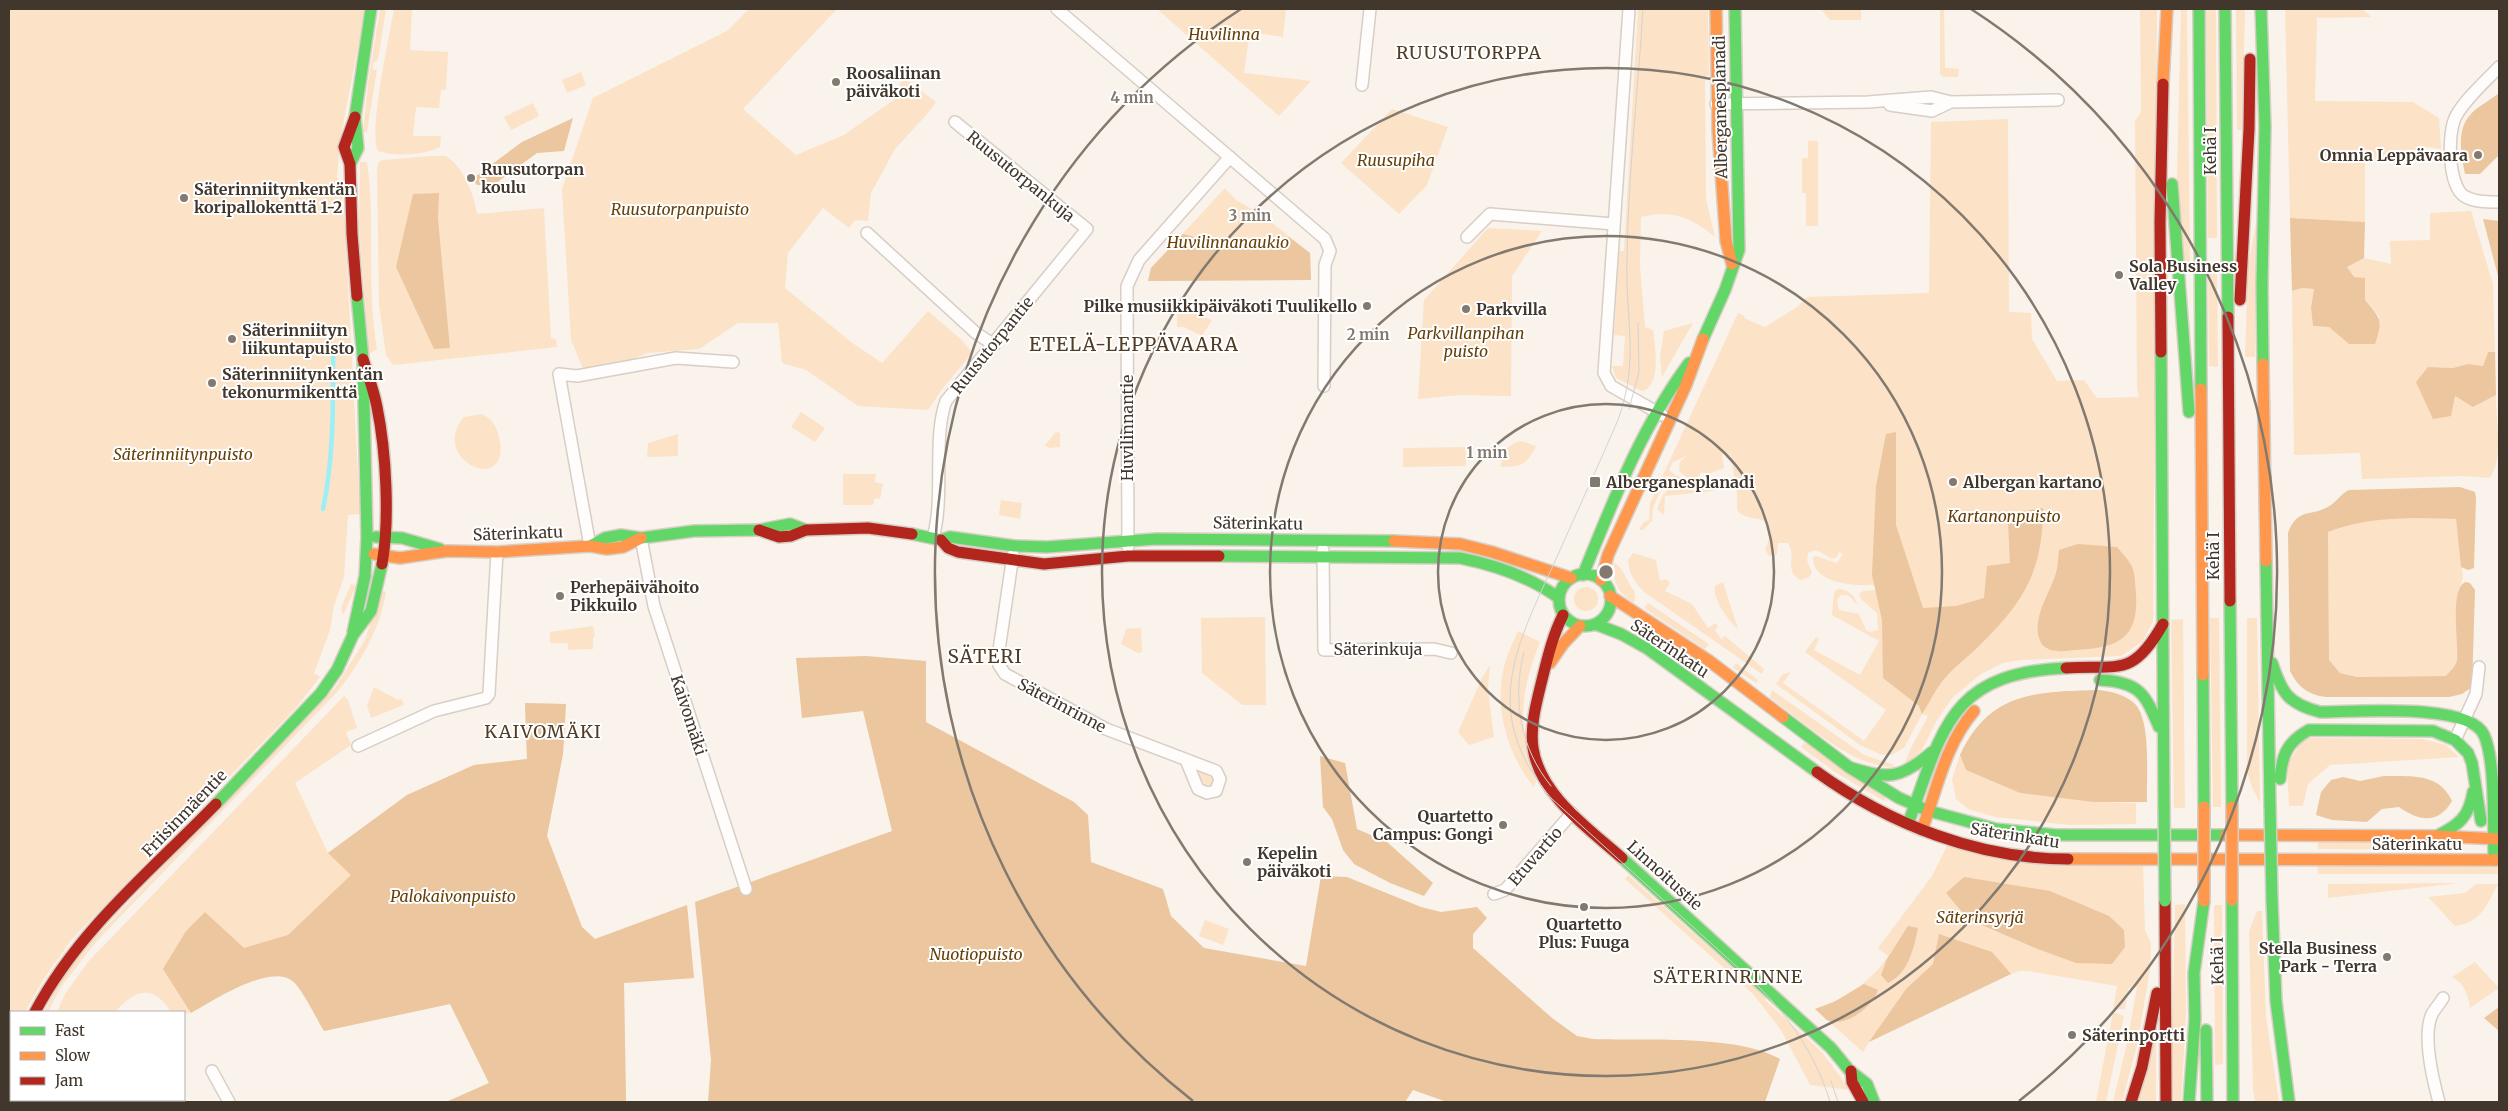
<svg xmlns="http://www.w3.org/2000/svg" width="2508" height="1111" font-family="Merriweather,serif">
<rect width="100%" height="100%" fill="#f9f3ec"/>
<path fill="#fce2c7" fill-rule="evenodd" d="M9,9H365L340,141L337,177L341,184L345,226L360,514L348,515L344,577L334,606L330,630L314,673L320,677L295,709L72,939L43,980L25,1012H11V1046L9,1053Z
M380,9H386L378,60L373,63V70L377,69L367,132H363L368,83Z
M394,9H412L410,50L448,52L446,90H441L439,108L416,107L413,136H441L440,147C423,155 397,157 378,151C368,135 390,33 394,9Z
M749,9H837L743,109L796,155L844,135L905,92L899,84L905,79L936,102L928,113L895,149L871,193L868,221L855,220L849,228L823,208L788,253L785,288L851,342L882,363L928,311L963,341L972,353L943,388L928,410L858,406L806,370L782,363L778,323H738L699,349L648,353L625,362L584,371L571,340L562,189L593,98L727,31Z
M1157,9H1286L1283,37L1250,32L1244,73L1311,81L1279,116Z
M1638,9H1708L1709,76H1705L1706,199L1715,237C1691,217 1671,209 1641,217L1640,266L1645,327L1653,330C1655,345 1662,386 1642,391L1616,378L1612,366H1623L1625,336L1614,335L1619,251H1624Z
M1821,9H1861V20H1830Z
M1940,9H1944L1945,68L1959,69L1958,77H1943L1940,74Z
M2140,9H2157L2153,622L2142,642L2121,656L2021,660L2003,663L1981,674L1953,697L1937,720L1922,750L1905,765C1905,756 1923,727 1928,716L1922,714L1904,748L1891,755H1882L1860,745L1776,684L1783,674L1791,672L1783,683L1864,741L1886,710L1805,652L1816,637L1819,639L1814,650L1860,675L1879,641L1832,615L1834,592L1838,589C1847,590 1855,594 1857,604L1848,595H1841L1837,600L1839,610L1859,614L1866,630L1870,632L1878,630L1877,613L1862,600L1859,595L1863,591L1876,590L1874,585C1856,586 1812,584 1813,557L1816,556L1837,563L1843,554L1839,552L1837,557L1832,559C1823,555 1818,546 1808,553L1807,560L1812,573L1809,577L1801,580C1783,572 1797,555 1788,543H1778L1777,554L1769,556L1765,550L1770,536L1769,525C1761,515 1745,521 1737,510V493L1731,456L1722,454L1724,468L1708,474L1702,472L1698,477H1686L1679,471L1680,462L1686,456L1673,462L1669,470C1678,478 1687,481 1698,478L1701,480L1687,482L1667,476L1653,508L1652,521L1643,530H1639L1643,523L1649,520L1650,503L1738,313L1745,316L1744,318L1765,327L1797,307L1807,297L1929,293L1931,122L2008,119L2009,312L2031,313L2032,339L2057,381L2084,380L2097,398L2139,397L2137,389L2135,121L2141,112Z
M2181,9H2187L2190,271L2183,269L2177,176Z
M2206,9H2216L2217,238H2208Z
M2236,9H2245L2242,130H2237Z
M2285,9H2362L2371,17L2317,18L2315,101L2413,102L2439,118L2441,149L2427,147L2365,163V222L2290,218Z
M581,72L586,85L567,93L562,80Z
M533,103L539,116L511,130L504,117Z
M1392,109L1448,127L1427,185L1399,214L1341,163Z
M1808,141H1818V226H1806V193H1802V158H1808Z
M431,156H446C464,168 474,194 477,214L544,208L551,338L556,339L557,347L393,365L386,355L379,305L377,168L379,162L383,160ZM413,194H438V218L450,348Z
M360,162H367C376,224 366,287 377,349L369,354L359,228Z
M1225,188L1236,200L1262,215L1310,253L1311,280L1148,281L1151,268Z
M2471,211L2493,284L2495,352H2488L2483,366L2468,364L2453,368L2428,367L2455,396L2473,407L2496,395C2495,423 2505,452 2490,478L2463,476L2362,479L2360,453L2294,455L2292,291L2302,288L2314,289L2311,308L2313,326L2329,327L2349,344L2380,317L2365,300L2347,267L2364,258L2391,264L2390,241L2430,240V213Z
M2256,223L2255,357H2245L2248,267Z
M1488,228L1542,231L1512,276L1511,396L1459,395L1418,399L1424,300Z
M2208,262H2217L2218,367L2209,366Z
M1177,313H1195L1212,320L1202,336L1184,327H1177Z
M1693,323L1662,377L1660,357L1664,331Z
M801,412L825,428L815,442L791,427Z
M481,414C492,418 496,425 499,437C513,498 427,460 464,417Z
M1056,432L1060,433V447L1049,448L1045,445Z
M678,434V456L647,457L648,443Z
M1522,441L1536,446C1526,466 1522,466 1501,467C1501,453 1508,443 1522,441Z
M1466,447V466L1403,467V448Z
M843,474H876L875,482L883,484L880,499L875,498L873,505H843Z
M1722,479L1725,480L1723,486L1713,491L1665,496L1664,515L1657,509L1663,495L1669,488L1698,489Z
M1001,500L1022,503L1020,519L999,515Z
M2392,518L2456,519L2463,577L2457,597V662L2446,676L2357,677L2340,673L2329,660L2328,532L2350,523Z
M1633,553L1656,560L1660,581L1666,579L1670,583L1665,591L1692,604L1708,628L1716,623L1718,627L1715,630L1721,639L1725,636L1764,669L1762,674L1644,592C1635,583 1629,574 1628,560Z
M1614,562C1624,568 1627,583 1635,592L1634,603C1617,592 1613,583 1614,562Z
M1723,582L1738,629C1729,621 1712,599 1715,586Z
M351,584L356,586L343,615L341,608Z
M1574 599a12 12 0 1 1 24 0a12 12 0 1 1-24 0Z
M381,591L386,592C380,629 361,662 338,691L95,943L61,987L48,1012H44L60,982L90,943L335,688L365,640Z
M1648,603L1709,644L1705,649L1644,608Z
M1265,617L1266,705H1242L1202,673L1201,618Z
M1639,618L1705,667L1704,669L1686,661L1633,628Z
M2210,618H2219L2221,807H2213Z
M2247,618H2257L2260,803L2252,787L2247,772Z
M2183,619L2185,808H2174L2171,620Z
M593,626L595,636L593,637V649L568,650V643H550V632Z
M1141,628L1142,652L1138,653L1121,644L1126,629Z
M1518,631L1540,642C1518,698 1519,724 1536,781L1534,787C1507,754 1494,708 1504,667C1507,655 1513,642 1518,631Z
M1736,663L1758,680L1756,683L1733,668Z
M1490,665L1488,689L1494,737L1469,745L1458,732L1482,678Z
M374,687L398,700L402,699L404,705L371,718L367,706Z
M1772,690L1864,755L1892,764L1894,767C1854,768 1802,721 1770,697Z
M344,696L348,700L357,728L346,732L351,745L295,783L328,853L407,795L474,765L527,759L525,703L566,704L563,754L547,836L582,927L595,939L687,905L694,978L624,983L626,1102H446L489,1083L450,1004L324,1031C315,1016 307,998 296,985C274,957 209,1005 184,1015V1012H171C152,983 135,990 115,1012H57L65,994L87,963Z
M2304,738L2422,739L2446,745L2459,757L2330,765L2308,784L2303,806H2289L2287,765Z
M1804,743L1815,747L1887,794L1884,801L1835,772L1801,747Z
M1960,755L1966,770L2020,793L2093,802L2136,803V824L2071,825L1995,817L1968,809L1956,799L1952,779Z
M1197,769L1216,776L1214,785H1206L1197,774Z
M2318,840L2460,842L2450,850L2318,849Z
M1948,844L2143,864L2145,930L2151,943L2150,970L2137,1045L2122,1102H2113L2127,1043L2137,987L2128,989L2125,1009H2113L2117,986L2028,971H2019L1998,979L1869,1042L1863,1052L1815,1009C1846,998 1870,983 1888,956L1878,948L1932,876Z
M2317,865L2499,867V874H2318Z
M1628,875L1766,998L1765,1000L1822,1052L1850,1090L1810,1085L1781,1030L1753,994L1625,879Z
M2460,883L2328,898V884Z
M2476,884H2498C2486,906 2482,922 2455,926L2428,897L2465,893Z
M2185,904L2186,1015L2181,1102H2171L2175,905Z
M2214,905H2222L2223,1064L2215,1065Z
M2257,911H2262L2266,1017L2279,1102H2255L2253,1089L2249,931Z
M1205,920L1229,929L1223,945L1199,936Z
M2475,962L2499,988L2470,1008C2468,994 2465,984 2452,977Z
M2113,1012L2124,1016L2106,1102H2096Z
M2156,1023V1102H2136Z"/>
<path fill="#ebc69e" d="M2499,93V155L2480,174H2465C2461,155 2456,129 2471,114C2478,106 2491,100 2499,93Z
M573,118L564,151L537,153L492,186L477,185L472,179L522,142Z
M439,193L438,218L450,348L434,349L396,267L413,194Z
M2290,218L2365,222L2364,258L2347,267L2354,277L2365,278V300C2381,319 2383,320 2375,344H2349L2329,327L2313,326L2311,308L2314,289L2302,288L2292,291Z
M2483,219L2499,221V281L2497,272Z
M1183,234C1213,242 1260,252 1289,237L1310,253L1311,280L1148,281L1151,268Z
M2488,352H2495L2496,395L2473,407L2455,396L2451,416L2433,419L2416,382L2428,367L2453,368L2468,364L2483,366Z
M1896,432V525L1923,608L1956,606L1984,598L1987,566L2010,563L2008,522L1996,523V520L2011,513L2043,508C2043,572 2023,603 1979,646C1968,657 1955,666 1945,678C1936,688 1930,702 1922,714L1919,706L1883,678L1882,620L1872,575L1876,486L1886,434Z
M2460,487L2475,492L2476,498L2474,568L2468,570L2461,567L2456,519C2411,518 2370,516 2328,532L2329,660L2340,673L2357,677L2446,676C2450,671 2456,666 2457,660C2459,645 2449,587 2466,582L2470,583L2475,590L2472,687L2462,694L2449,697H2326C2308,695 2298,687 2290,671L2288,533C2298,506 2312,518 2331,505C2338,500 2342,493 2349,490Z
M2078,544L2117,547C2135,568 2134,566 2136,594C2139,641 2115,648 2075,650C2066,651 2053,653 2045,647C2041,645 2039,638 2038,634C2035,614 2049,594 2055,576C2058,568 2058,559 2059,550Z
M866,656L926,661V722L1074,802L1088,815L1091,862L1163,889L1171,916L1204,948L1306,966L1321,876L1347,877L1421,907L1441,912L1477,907L1487,918L1473,934V948L1552,1018L1577,1036L1593,1039C1645,1041 1736,1034 1780,1059L1765,1102H1447L1413,1090L1405,1102H708L711,1060L695,902L892,831L863,711L802,718L796,658Z
M2099,690C2112,692 2124,694 2134,703C2152,719 2146,778 2147,802H2093L2020,793L1966,770L1960,755C1990,691 2036,692 2099,690Z
M525,703L566,704L563,754L547,836L582,927L595,939L687,905L694,978L624,983L626,1102H446L489,1083L450,1004L324,1031C315,1016 307,998 296,984C275,959 213,1001 191,1013L163,969L186,931L205,912L244,948L288,935L351,875L328,853L407,795L474,765L527,759Z
M1320,756L1345,763L1357,829L1387,842L1433,883L1424,896L1390,883L1354,864L1343,850L1332,819L1323,807Z
M2384,776C2411,776 2440,773 2452,801C2438,825 2419,821 2399,807L2382,809L2367,822L2332,820L2316,815L2321,792L2331,780L2343,777L2360,781Z
M1964,877L2050,891L2109,916L2124,930L2125,947L2112,964L2076,963L2035,948L1968,919L1946,893Z
M1908,926L1918,928C1914,948 1908,974 1888,983L1881,975L1887,959Z
M1939,934L1992,952L2011,974L1869,1042L1906,989L1933,964Z
M1864,984L1878,990C1874,1006 1844,1029 1827,1020C1823,1017 1819,1012 1815,1009L1834,1002Z
M2499,1007V1031L2484,1018Z"/>
<g fill="none" stroke-linecap="round" stroke-linejoin="round">
<path stroke="#9af0f4" stroke-width="4.5" d="M323,509C334,457 333,405 333,352"/>
<g stroke="#d7cec5" stroke-width="14">
<path id="street" d="M1057,9L1325,239L1330,251L1325,265L1324,386
M1629,9L1604,373L1611,386L1662,415
M1362,85L1370,9
M1716,104L1868,102L1931,97L1951,102L2058,100
M1890,105L1932,111L1951,102
M2497,202C2486,202 2474,202 2464,196C2448,185 2447,132 2456,116C2466,98 2485,82 2499,67
M867,233L976,333L994,345
M1467,237L1490,214L1614,224
M641,538L654,606L746,889
M933,538C945,495 932,440 946,401L1087,229L955,122
M590,546L559,374L577,376L676,358L733,362
M1128,547L1127,286L1139,260L1230,157
M1323,550L1324,650L1434,649L1451,653
M1013,555L998,657L999,665L1005,674L1106,729L1216,771L1220,779L1216,791L1207,793L1198,789L1186,760
M2455,740L2476,694L2479,667
M358,746L434,711L486,698L489,694L490,675L497,552
M1494,894L1505,890L1572,813
M212,1071L229,1102
M2439,1102C2433,1080 2422,1036 2432,1014C2435,1009 2440,1003 2443,998"/>
</g>
<g stroke="#d7cec5" stroke-width="14">
<path id="fast" d="M2199,9L2201,389
M2225,9L2228,317
M2261,9L2265,126L2262,285L2263,364
M350,164L358,148L355,117L371,9
M2172,184L2189,412
M1703,339L1725,290L1739,250L1735,9
M2161,352L2164,808
M912,534L941,540L950,537L1015,546L1047,547L1156,539L1394,541
M376,537L402,538L440,549
M590,546L605,538L621,535L641,538L694,531L759,530L790,524L806,530
M1219,556L1460,558C1495,565 1530,577 1559,598
M2266,561L2270,806
M1559 600a26 26 0 1 1 52 0a26 26 0 1 1-52 0Z
M1583,575C1613,501 1641,428 1689,363
M2230,601L2232,807
M1595,624L1621,634L1648,649L1817,772
M353,632L365,576L367,537L363,359L357,296
M2272,663C2282,693 2288,704 2320,712C2353,712 2470,702 2484,735C2496,761 2493,829 2494,860
M2203,675L2204,807
M2100,680C2139,682 2145,693 2159,727
M1783,717L1849,767L1899,798L1929,811L1996,829L2056,835H2226
M1849,767C1887,780 1901,779 1932,752
M2280,779C2282,755 2287,742 2309,730L2433,731L2455,740L2468,753L2472,763L2481,821
M216,804L321,693L337,670L353,635L371,611L382,564
M1908,824C1943,729 1949,673 2066,668
M2437,836C2459,825 2469,817 2473,792
M1622,858L1831,1048L1849,1070L1867,1084L1874,1102
M2232,900L2233,1102
M2272,900L2276,1001L2289,1102
M2206,1030L2207,1102
M15,1100V1102
M2189,1102L2195,1019L2194,973L2204,901"/>
</g>
<g stroke="#d7cec5" stroke-width="14">
<path id="slow" d="M1716,9L1718,131L1726,241L1732,264
M2163,84L2167,9
M2263,364L2266,561
M2201,389L2203,675
M1394,541L1460,544L1492,552L1571,578
M374,554L400,558L447,551L497,552L590,546L607,549L623,547L641,538
M1601,580L1608,555L1686,385L1703,339
M1610,596L1708,660L1783,717
M1550,663L1563,644L1580,626
M1922,830C1937,789 1945,745 1974,711
M2226,835L2437,836L2499,839
M2068,859L2499,860
M9,1090L11,1084"/>
</g>
<g stroke="#d7cec5" stroke-width="14">
<path id="jam" d="M355,117L344,147L350,164L352,234L357,296
M2240,300L2249,129L2250,59
M2228,317L2230,601
M2161,352L2160,222L2163,84
M363,359C368,375 374,391 377,407C386,451 390,520 382,564
M759,530L779,537L791,536L806,530L868,528L912,534
M941,540L948,548L958,552L1044,564L1128,556H1219
M1563,615C1552,637 1547,660 1541,684C1536,704 1530,727 1533,748C1540,795 1588,828 1622,858
M2066,668C2120,665 2133,677 2163,624
M1817,772C1889,824 1978,859 2068,859
M2165,901L2166,1102
M35,1012C79,929 151,871 216,804
M1851,1071L1852,1082L1863,1102
M2131,1102L2142,1067L2157,993"/>
</g>
<use href="#street" stroke="#fefdfc" stroke-width="11"/>
<use href="#fast" stroke="#63d668" stroke-width="11"/>
<use href="#slow" stroke="#ff974d" stroke-width="11"/>
<use href="#jam" stroke="#b3261e" stroke-width="11"/>
<path stroke="#d4d3d1" stroke-width="1" d="M1643,9C1638,92 1628,176 1627,259C1625,321 1640,358 1618,420C1598,466 1577,512 1556,559C1516,647 1479,712 1551,798L1757,985C1790,1018 1817,1057 1830,1102
M1629,409L1639,372L1638,323
M1524,652C1512,699 1520,748 1551,786
M1831,1081L1838,1102"/>
<g stroke="#d3cfca" stroke-width="14" stroke-linecap="butt">
<path id="fast-bridge" d="M2270,806L2272,900
M2164,808L2165,901"/>
</g>
<g stroke="#d3cfca" stroke-width="14" stroke-linecap="butt">
<path id="slow-bridge" d="M2204,807V901
M2232,807V900"/>
</g>
<use href="#fast-bridge" stroke="#63d668" stroke-width="11"/>
<use href="#slow-bridge" stroke="#ff974d" stroke-width="11"/>
</g>
<g fill="none" stroke="#82796f" stroke-width="2.5">
<circle cx="1606" cy="572" r="168"/>
<circle cx="1606" cy="572" r="336"/>
<circle cx="1606" cy="572" r="504"/>
<path d="M1193 1101A671 671 0 0 1 1241 9M1971 9A671 671 0 0 1 2019 1101"/>
</g>
<g fill="#82796f" stroke="#fff" stroke-width="2">
<circle cx="836" cy="82" r="5"/>
<circle cx="2478" cy="155" r="5"/>
<circle cx="471" cy="178" r="5"/>
<circle cx="184" cy="198" r="5"/>
<circle cx="2119" cy="275" r="5"/>
<circle cx="1367" cy="306" r="5"/>
<circle cx="1466" cy="309" r="5"/>
<circle cx="232" cy="339" r="5"/>
<circle cx="212" cy="383" r="5"/>
<rect x="1589" y="476" width="12" height="12" rx="2.5"/>
<circle cx="1953" cy="482" r="5"/>
<circle cx="560" cy="596" r="5"/>
<circle cx="1503" cy="825" r="5"/>
<circle cx="1247" cy="862" r="5"/>
<circle cx="1584" cy="907" r="5"/>
<circle cx="2387" cy="957" r="5"/>
<circle cx="2072" cy="1035" r="5"/>
</g>
<g text-anchor="middle" dominant-baseline="central" stroke-width="4" stroke-linejoin="round" paint-order="stroke">
<g font-size="16" font-style="italic" fill="#674009" stroke="#fff">
<text x="1224" y="34">Huvilinna</text>
<text x="1396" y="160">Ruusupiha</text>
<text x="680" y="209">Ruusutorpanpuisto</text>
<text x="1228" y="242">Huvilinnanaukio</text>
<text x="1466" y="333">Parkvillanpihan<tspan x="1466" dy="18">puisto</tspan></text>
<text x="183" y="454">Säterinniitynpuisto</text>
<text x="2004" y="516">Kartanonpuisto</text>
<text x="453" y="896">Palokaivonpuisto</text>
<text x="1980" y="917">Säterinsyrjä</text>
<text x="976" y="954">Nuotiopuisto</text>
</g>
<g font-size="16" font-weight="bold" fill="#42372c" stroke="#fff" text-anchor="start">
<text x="846" y="73">Roosaliinan<tspan x="846" dy="18">päiväkoti</tspan></text>
<text x="2468" y="155" text-anchor="end">Omnia Leppävaara</text>
<text x="481" y="169">Ruusutorpan<tspan x="481" dy="18">koulu</tspan></text>
<text x="194" y="189">Säterinniitynkentän<tspan x="194" dy="18">koripallokenttä 1-2</tspan></text>
<text x="2129" y="266">Sola Business<tspan x="2129" dy="18">Valley</tspan></text>
<text x="1357" y="306" text-anchor="end">Pilke musiikkipäiväkoti Tuulikello</text>
<text x="1476" y="309">Parkvilla</text>
<text x="242" y="330">Säterinniityn<tspan x="242" dy="18">liikuntapuisto</tspan></text>
<text x="222" y="374">Säterinniitynkentän<tspan x="222" dy="18">tekonurmikenttä</tspan></text>
<text x="1606" y="482">Alberganesplanadi</text>
<text x="1963" y="482">Albergan kartano</text>
<text x="570" y="587">Perhepäivähoito<tspan x="570" dy="18">Pikkuilo</tspan></text>
<text x="1493" y="816" text-anchor="end">Quartetto<tspan x="1493" dy="18">Campus: Gongi</tspan></text>
<text x="1257" y="853">Kepelin<tspan x="1257" dy="18">päiväkoti</tspan></text>
<text x="1584" y="924" text-anchor="middle">Quartetto<tspan x="1584" dy="18">Plus: Fuuga</tspan></text>
<text x="2377" y="948" text-anchor="end">Stella Business<tspan x="2377" dy="18">Park - Terra</tspan></text>
<text x="2082" y="1035">Säterinportti</text>
</g>
<g font-size="16" fill="#42372c" stroke="#fff">
<text transform="translate(1720 107) rotate(-91)">Alberganesplanadi</text>
<text transform="translate(2210 151) rotate(-90)">Kehä I</text>
<text transform="translate(1021 176) rotate(39)">Ruusutorpankuja</text>
<text transform="translate(992 345) rotate(-51)">Ruusutorpantie</text>
<text transform="translate(1127 428) rotate(-90)">Huvilinnantie</text>
<text transform="translate(1258 523) rotate(1)">Säterinkatu</text>
<text transform="translate(518 533) rotate(-2)">Säterinkatu</text>
<text transform="translate(2213 556) rotate(-90)">Kehä I</text>
<text transform="translate(1670 648) rotate(34)">Säterinkatu</text>
<text x="1378" y="649">Säterinkuja</text>
<text transform="translate(1062 705) rotate(28)">Säterinrinne</text>
<text transform="translate(689 715) rotate(72)">Kaivomäki</text>
<text transform="translate(184 813) rotate(-46)">Friisinmäentie</text>
<text transform="translate(2015 835) rotate(9)">Säterinkatu</text>
<text x="2417" y="844">Säterinkatu</text>
<text transform="translate(1535 856) rotate(-49)">Etuvartio</text>
<text transform="translate(1665 875) rotate(42)">Linnoitustie</text>
<text transform="translate(2217 961) rotate(-91)">Kehä I</text>
</g>
<g font-size="18" letter-spacing="1" fill="#523c23" stroke="#fff">
<text x="1469" y="52">RUUSUTORPPA</text>
<text x="543" y="731">KAIVOMÄKI</text>
<text x="1728" y="976">SÄTERINRINNE</text>
</g>
<g font-size="19" letter-spacing="1" fill="#523c23" stroke="#fff">
<text x="1134" y="344">ETELÄ-LEPPÄVAARA</text>
<text x="985" y="656">SÄTERI</text>
</g>
</g>
<circle cx="1606" cy="572" r="8" fill="#82796f" stroke="#fff" stroke-width="2.5"/>
<g font-size="15" text-anchor="middle" font-weight="bold" fill="#82796f" stroke="#fff" stroke-width="4" stroke-linejoin="round" paint-order="stroke">
<text x="1132" y="103">4 min</text>
<text x="1250" y="221">3 min</text>
<text x="1368" y="340">2 min</text>
<text x="1487" y="458">1 min</text>
</g>
<rect width="2508" height="1111" fill="none" stroke="#42372c" stroke-width="20"/>
<rect x="10" y="1011" width="175" height="90" fill="#ffffff" stroke="#b3afab"/>
<rect x="20" y="1027" width="25" height="8" fill="#63d668" stroke="#b3afab"/>
<text x="55" y="1036" font-size="15" fill="#42372c">Fast</text>
<rect x="20" y="1052" width="25" height="8" fill="#ff974d" stroke="#b3afab"/>
<text x="55" y="1061" font-size="15" fill="#42372c">Slow</text>
<rect x="20" y="1077" width="25" height="8" fill="#b3261e" stroke="#b3afab"/>
<text x="55" y="1086" font-size="15" fill="#42372c">Jam</text>
</svg>
